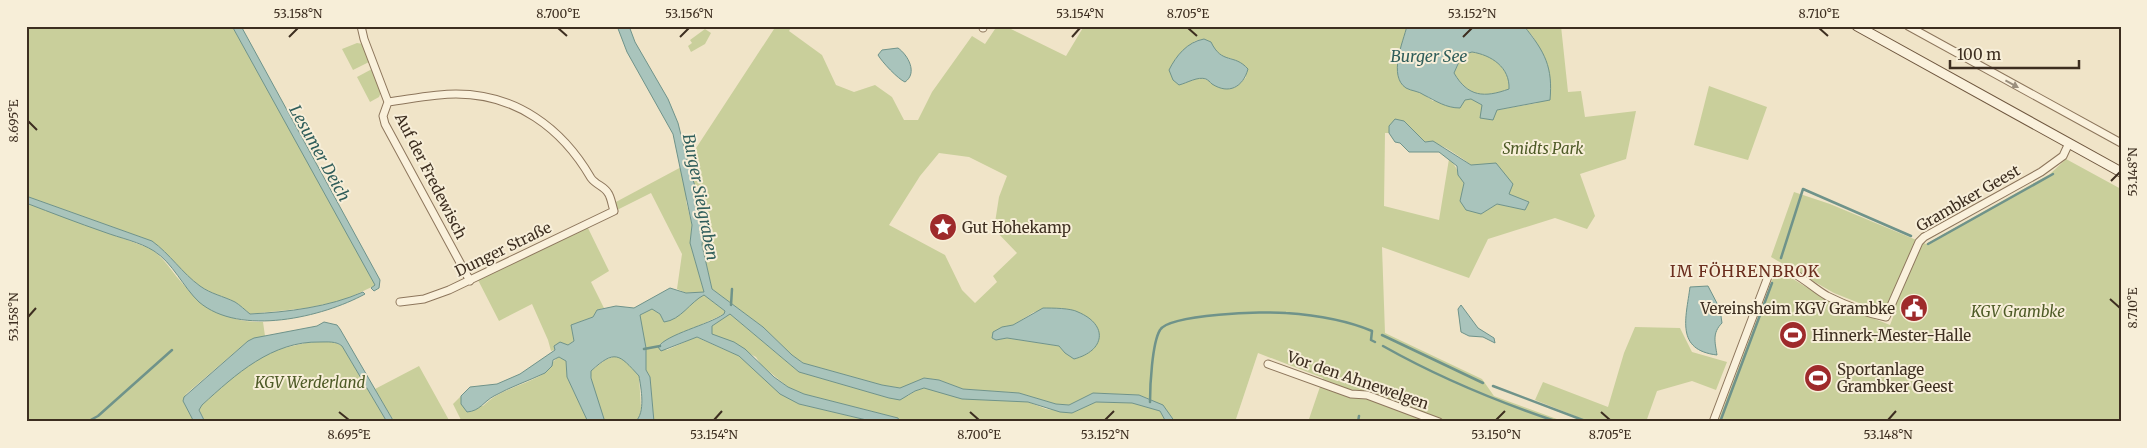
<svg xmlns="http://www.w3.org/2000/svg" width="2147" height="448" font-family="Merriweather,serif">
<rect width="100%" height="100%" fill="#f0e4c8"/>
<path fill="#c9cf9b" fill-rule="evenodd" d="M26,26H232L376,285L344,300L307,308L250,314C245,310 240,305 235,302C223,296 211,294 200,286C182,273 170,254 152,241L26,196Z
M776,26H792L789,31L822,55L836,85L854,92L875,85L892,97L904,120H918L932,92L972,36L985,44L997,26H1005L1066,56L1084,26H1407L1398,62V78L1406,88L1422,93L1433,101L1471,99L1497,110L1537,103L1534,38L1524,26H1561L1568,92L1581,91L1585,117L1636,111L1626,159L1580,174L1595,216L1587,229L1555,218L1488,239L1469,278L1382,247L1385,333L1482,379L1494,396L1565,422H1308L1323,378L1258,353L1235,422L1173,421L1166,409L1152,400L1139,395L1093,393L1069,405L1056,404L1019,393L963,389L939,380L924,378L901,388L882,385L803,363L792,355L763,327L712,289L702,245L705,216L690,171L686,201L692,225L690,243L704,292L686,293L677,289L682,254L651,193L617,210L614,203L685,165ZM1204,39L1222,57L1233,59L1246,77C1225,103 1219,78 1197,78L1175,59L1195,41ZM1404,121L1425,142C1445,139 1489,181 1507,193C1513,197 1522,199 1529,202L1525,210L1497,204L1481,214L1460,201L1464,183C1458,174 1457,166 1449,159L1439,220L1384,206L1385,133H1389ZM939,153L969,157L1007,176L999,197L994,229L1017,253L993,276L997,282L975,303L962,290L945,255L889,225L920,176ZM1060,308L1076,311L1065,353L1059,346L1007,338L996,340L992,338L994,332L1002,327L1013,325L1034,312Z
M705,29L711,33L705,44L691,52L688,46L692,43L690,40Z
M357,43L363,44L369,62L353,70L342,49Z
M1472,52C1492,55 1510,67 1509,89C1484,98 1469,97 1454,73L1462,55Z
M372,69L381,92L379,97L370,102L357,77Z
M1709,86L1767,107L1748,160L1694,145Z
M2066,159L2121,189V422H1718L1772,280L1777,274H1785L1827,300L1890,325L1895,312L1874,309L1834,293L1771,257L1794,192L1830,204L1926,244L2050,174Z
M26,203L149,248C164,257 171,271 183,284C203,308 231,323 263,322L265,336L248,341L186,394L183,401L194,422H26Z
M587,226L609,271L591,282L604,308L597,310L593,317L571,325L574,341L568,345L551,351L548,340L532,304L499,321L478,280Z
M704,295L725,311L724,314L659,344L667,350L696,337L739,356L799,404L875,422H654L650,377L646,370V348L639,315L652,309L660,314L664,322L687,309L697,298Z
M730,314L799,372L889,398L908,396L915,391L924,388L1028,402L1046,409L1072,413L1096,402L1132,403L1160,411L1166,422H900L898,418L804,394L788,387L761,365L756,357L712,334V326Z
M1635,327L1680,328L1692,352L1727,362L1716,390L1692,381L1657,391L1646,422H1590L1535,400L1543,382L1608,407L1624,353Z
M314,341L333,342L342,346L387,422H205L199,409L202,405L237,373L271,351Z
M615,356L623,358L639,376L641,408L639,419L635,422H605C599,406 590,388 591,371L605,360Z
M559,357L566,361L567,377L588,422H462L453,404L461,396V404L483,406C499,389 524,386 543,374C550,369 551,361 559,357Z
M419,366L450,422H394L375,389Z"/>
<path fill="#a9c4bc" stroke="#6f938a" fill-rule="evenodd" d="M232,26H241L380,280L379,288L374,291L371,288L375,285Z
M617,26H629L635,42L668,99L678,123L690,171L705,216L702,245L712,289L763,327L792,355L803,363L882,385L900,388L924,378L939,380L963,389L1019,393L1056,404L1069,405L1093,393L1139,395L1163,405L1175,422H1166L1160,411L1132,403L1096,402L1072,413L1060,412L1028,402L962,399L924,388L915,391L900,400L889,398L799,372L730,314L712,326V334L734,342L745,349L774,377L788,387L804,394L898,418L900,422H875L799,404L780,394L739,356L697,337L661,351L658,347C667,334 708,325 724,314L725,311L704,295C690,302 681,320 664,322L660,314L652,309L640,315L646,348V370L650,377L654,422H635C646,413 641,388 639,376C619,354 615,349 591,371V378L605,422H588L567,377L566,361L559,357L553,360L552,366L545,373C528,381 510,387 494,396C483,402 480,411 467,412L461,404V396L470,387L497,384L520,374L555,350L554,346L560,342L568,345L574,341L571,325L593,317L597,310L616,306L634,308L670,288L686,293L704,292L690,243L692,225L673,134L627,52Z
M1407,26H1524C1545,52 1553,67 1550,100L1497,110L1493,120L1480,118L1482,105L1471,99L1465,100L1460,108C1446,108 1436,101 1424,95C1419,91 1411,91 1406,88C1388,76 1403,42 1407,26ZM1472,52C1491,55 1510,67 1509,89C1484,98 1468,97 1454,73L1462,55Z
M1204,39L1211,42C1222,65 1234,53 1248,69C1243,87 1229,95 1212,84C1210,82 1208,80 1206,79C1198,76 1187,83 1179,85L1173,80L1169,70C1176,56 1187,42 1204,39Z
M898,48C908,55 918,73 905,82C898,79 882,62 878,55L882,50Z
M1395,119L1404,121L1425,142L1433,141L1471,165L1496,163L1513,184L1509,194L1529,202L1525,210L1497,204L1481,214L1466,210L1460,201L1464,183L1458,175L1457,166L1439,152H1409L1400,143L1395,142L1389,133V126Z
M26,196L152,241C170,254 182,273 200,286C211,294 223,296 235,302C240,305 245,310 250,314C288,312 329,307 363,292L365,294C323,317 240,337 199,302C183,287 173,263 154,251C140,242 120,238 104,232C78,223 52,213 26,203Z
M1708,286L1720,309L1722,323C1712,333 1715,342 1717,355C1675,350 1686,318 1690,287Z
M1461,305L1478,328L1494,338L1495,343L1483,337L1469,336L1461,332L1458,309Z
M1043,308C1052,308 1071,308 1078,312C1109,325 1105,351 1074,359L1065,353L1059,346L1007,338L996,340L992,338L993,332L1002,327L1013,325Z
M324,322L337,325L340,329L394,422H387L342,346C336,341 328,342 320,342C272,341 236,374 202,405L199,410L205,422H194L183,401L184,397L248,341L254,338L317,326Z"/>
<g fill="none" stroke-linecap="round" stroke-linejoin="round">
<path stroke="#6f938a" stroke-width="2.5" d="M1928,244L2053,174
M1781,258L1803,189L1911,236
M731,305L732,289
M1382,335L1483,383
M1383,346C1438,377 1498,402 1558,422
M644,349L660,346
M1493,386L1588,422
M1150,402C1150,387 1152,343 1160,330C1169,314 1266,311 1286,313C1314,315 1346,320 1372,331L1371,340L1375,342
M87,422L98,416L172,350
M1358,422L1359,416
M1720,422L1772,283"/>
<g stroke="#8d765c" stroke-width="9">
<path id="minor" d="M361,26L364,39L388,102L383,116L385,124L470,281
M983,26V28
M1908,26L2121,143
M388,102C411,99 434,94 456,94C516,94 562,128 591,178C596,185 604,186 608,193C611,197 612,205 614,211L449,290L424,299L400,302
M1268,364L1351,394L1367,395L1439,422
M1713,422L1769,274L1776,268C1795,269 1811,287 1827,296C1845,305 1866,313 1886,317L1919,242L1924,237L2041,172L2063,156L2069,143"/>
</g>
<g stroke="#6f573f" stroke-width="11">
<path id="secondary" d="M1857,26L2121,172"/>
</g>
<use href="#minor" stroke="#faf1dc" stroke-width="7"/>
<use href="#secondary" stroke="#faf1dc" stroke-width="9"/>
</g>
<defs><path id="oneway-solid" d="M-6-.8H1V-3.2L6.5 0L1 3.2V.8H-6Z" transform="scale(1.25)"/></defs>
<use fill="#9c907e" href="#oneway-solid" transform="translate(2012 84) rotate(29)"/>
<path fill="none" stroke="#3d2e20" stroke-width="2" d="M558,28L567,36M1188,28L1197,36M1819,28L1828,36M289,37L298,28M680,37L689,28M1072,37L1080,28M1463,37L1472,28M28,121L37,130M2111,181L2120,172M2110,299L2120,308M28,317L36,308M339,412L349,420M970,412L979,420M1601,412L1610,420M714,420L722,411M1105,420L1114,411M1496,420L1505,411M1888,420L1896,411"/>
<defs>
<g id="sight-disc" transform="scale(1.4375)"><circle r="9.5" fill="#9e2a2b" stroke="#f7eed8"/><path d="M0-6L1.8-2.2L6-1.7L2.9 1.2L3.7 5.4L0 3.3L-3.7 5.4L-2.9 1.2L-6-1.7L-1.8-2.2Z" fill="#fff"/></g>
<g id="civic-disc" transform="scale(1.4375)"><circle r="9.5" fill="#9e2a2b" stroke="#f7eed8"/><path d="M-.6-6.5H3V-4.5H.6V-3L4-1V1h2V6H-6V1h2V-1L-.6-3ZM-1.2 2.5V6h2.4V2.5Z" fill="#fff"/></g>
<g id="stadium-disc" transform="scale(1.4375)"><circle r="9.5" fill="#9e2a2b" stroke="#f7eed8"/><path d="M0-5a6.5 5 0 1 0 0 10a6.5 5 0 1 0 0-10ZM-3.5-1.8h7v3.6h-7Z" fill="#fff"/></g>
</defs>
<g fill-rule="evenodd">
<use href="#sight-disc" x="943" y="227"/>
<use href="#civic-disc" x="1914" y="308"/>
<use href="#stadium-disc" x="1793" y="335"/>
<use href="#stadium-disc" x="1818" y="378"/>
</g>
<g text-anchor="middle" dominant-baseline="central" stroke-width="4" stroke-linejoin="round" paint-order="stroke">
<g font-size="15" font-style="italic" fill="#4d5a26" stroke="#f7eed8">
<text x="1543" y="148">Smidts Park</text>
<text x="2018" y="311">KGV Grambke</text>
<text x="310" y="382">KGV Werderland</text>
</g>
<g font-size="15" fill="#3d2e20" stroke="#f7eed8">
<text transform="translate(431 176) rotate(63)">Auf der Fredewisch</text>
<text transform="translate(1968 198) rotate(-30)">Grambker Geest</text>
<text transform="translate(503 249) rotate(-26)">Dunger Straße</text>
<text transform="translate(1358 380) rotate(19)">Vor den Ahnewelgen</text>
</g>
<g font-size="15" fill="#3d2e20" stroke="#f7eed8" text-anchor="start">
<text x="962" y="227">Gut Hohekamp</text>
<text x="1895" y="308" text-anchor="end">Vereinsheim KGV Grambke</text>
<text x="1812" y="335">Hinnerk-Mester-Halle</text>
<text x="1837" y="369">Sportanlage<tspan x="1837" dy="17">Grambker Geest</tspan></text>
</g>
<g font-size="16" font-style="italic" fill="#2f5d5a" stroke="#f7eed8">
<text x="1429" y="56">Burger See</text>
<text transform="translate(320 153) rotate(61)">Lesumer Deich</text>
<text transform="translate(701 197) rotate(79)">Burger Sielgraben</text>
</g>
<g font-size="16" letter-spacing="1" fill="#6b2e1e" stroke="#f7eed8">
<text x="1745" y="271">IM FÖHRENBROK</text>
</g>
</g>
<rect width="2147" height="448" fill="none" stroke="#f7eed8" stroke-width="55"/>
<path d="M1950 60v8h129v-8" fill="none" stroke="#3d2e20" stroke-width="2.5"/>
<text x="1957" y="60" font-size="15" fill="#3d2e20" stroke="#f7eed8" stroke-width="4" paint-order="stroke">100 m</text>
<rect x="28" y="28" width="2092" height="392" fill="none" stroke="#3d2e20" stroke-width="2"/>
<g font-size="12" text-anchor="middle" fill="#3d2e20">
<text x="298" y="18">53.158°N</text>
<text x="558" y="18">8.700°E</text>
<text x="689" y="18">53.156°N</text>
<text x="1080" y="18">53.154°N</text>
<text x="1188" y="18">8.705°E</text>
<text x="1472" y="18">53.152°N</text>
<text x="1819" y="18">8.710°E</text>
<text transform="translate(14 121) rotate(-90)" y="4">8.695°E</text>
<text transform="translate(2133 172) rotate(-90)" y="4">53.148°N</text>
<text transform="translate(2133 308) rotate(-90)" y="4">8.710°E</text>
<text transform="translate(14 317) rotate(-90)" y="4">53.158°N</text>
<text x="349" y="439">8.695°E</text>
<text x="714" y="439">53.154°N</text>
<text x="979" y="439">8.700°E</text>
<text x="1105" y="439">53.152°N</text>
<text x="1496" y="439">53.150°N</text>
<text x="1610" y="439">8.705°E</text>
<text x="1888" y="439">53.148°N</text>
</g>
</svg>
